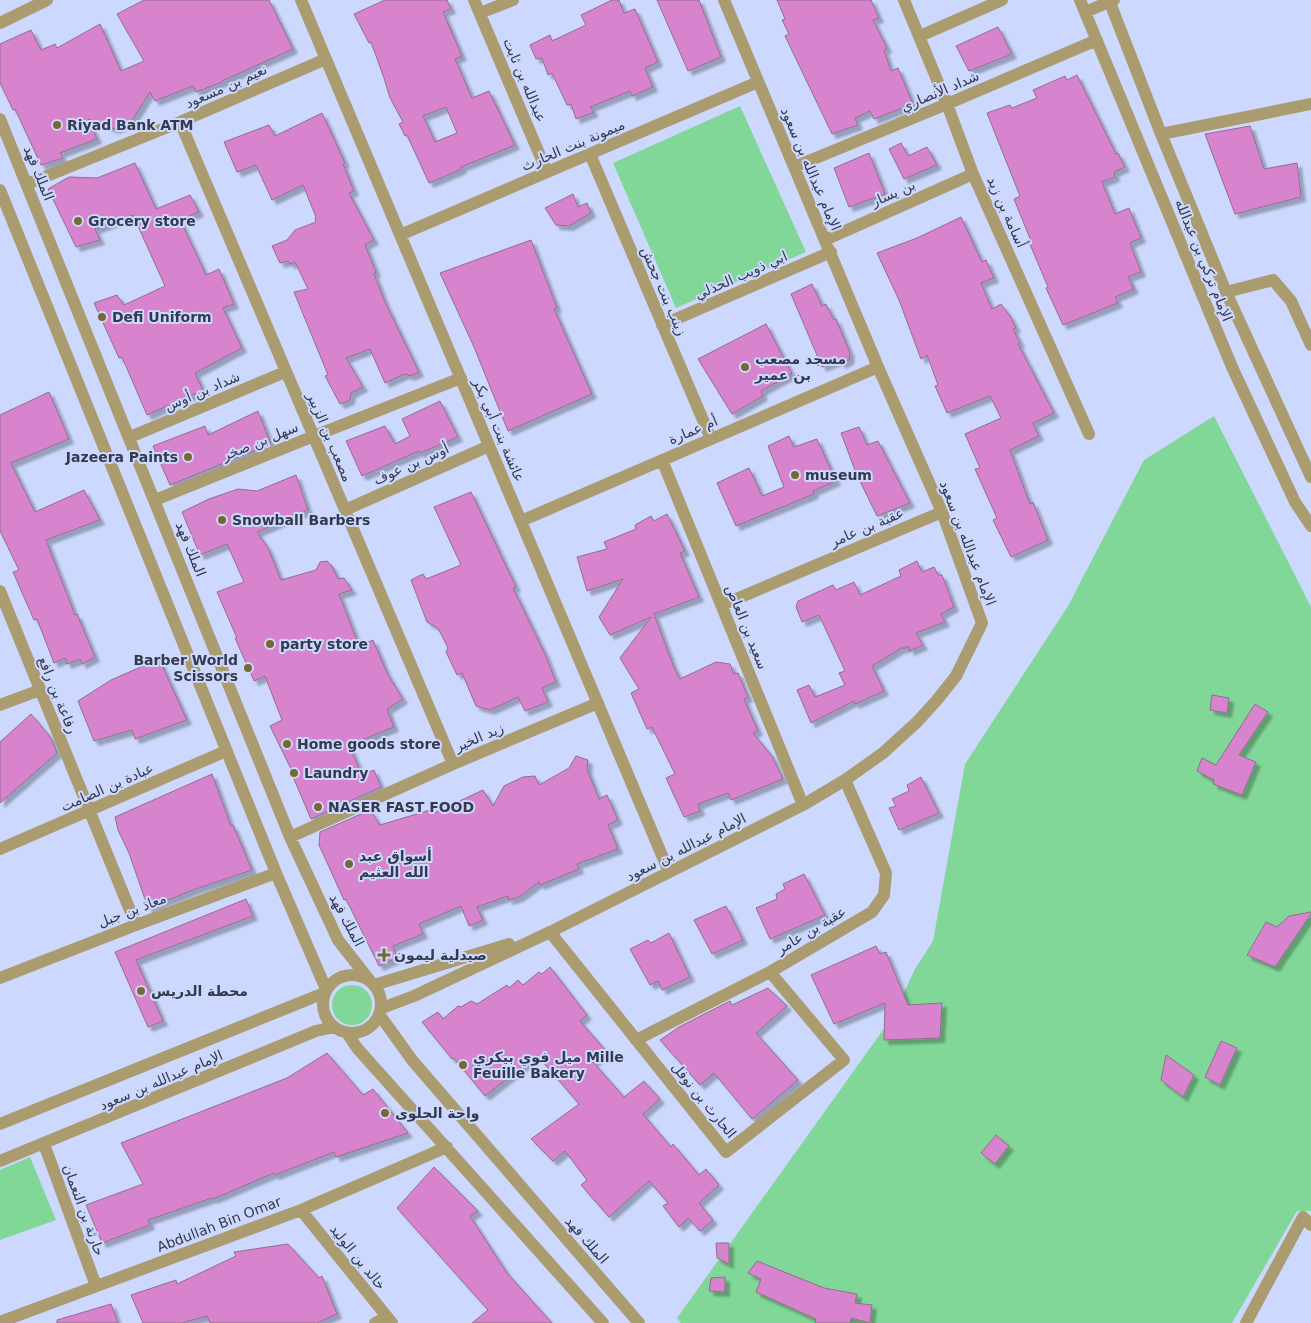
<svg xmlns="http://www.w3.org/2000/svg" width="1311" height="1323" font-family="'DejaVu Sans','Noto Sans Arabic',sans-serif">
<defs>
<filter id="shadow"><feDropShadow dx="4.5" dy="4.5" stdDeviation="1" flood-color="#0004"/></filter>
</defs>
<rect width="100%" height="100%" fill="#ccd8fd"/>
<path fill="#81d798" d="M740,106L806,252L676,308L613,163Z
M1214,416L1311,607V1211H1297L1232,1323H681L677,1318L893,1016L915,969L933,941L965,764L1068,606L1144,460Z
M332 1005a20 20 0 1 1 40 0a20 20 0 1 1-40 0Z
M30,1157L56,1220L0,1240V1170Z"/>
<path fill="#d783cd" stroke="#936d8d" fill-rule="evenodd" filter="url(#shadow)" d="M144,0H269L293,49L222,81V82L196,92L193,86L155,101L150,92L131,122L115,129L88,119L97,139L60,153L63,158L41,165L15,109L13,110L0,83V44L31,30L41,50L55,44L57,48L100,24L121,71L144,61L117,14Z
M385,0H447L451,9L443,12L462,56L455,59L472,98L489,91L515,145L461,167L462,169L429,183L407,135L405,136L399,124L403,122L390,98L384,78L371,42L369,43L354,14ZM446,107L457,133L435,142L423,116Z
M612,0H619L624,13L635,9L658,62L645,68L653,87L632,96L630,91L590,107L594,112L576,119L571,104L567,105L552,73L548,75L542,58L536,59L530,45L550,35L552,41L586,25L581,15Z
M657,0H699L721,57L688,71Z
M777,0H871L879,18L873,20L887,48L884,50L891,71L898,68L913,104L874,119L870,111L855,118L858,125L832,134L785,36L789,34L782,20L785,19Z
M998,27L1012,54L969,71L956,46Z
M1077,75L1116,154L1118,153L1125,167L1114,172L1115,177L1102,182L1115,214L1129,208L1141,238L1130,243L1141,272L1128,277L1134,289L1115,297L1118,303L1063,325L1046,288L1048,287L1029,242L1031,241L1014,199L1020,196L987,113L1010,105L1012,108L1037,98L1033,90L1065,76L1067,80Z
M322,113L345,163L343,164L354,191L349,193L374,240L365,245L376,272L374,274L385,302L419,372L410,376L405,374L385,383L370,349L346,358L363,387L351,393L350,400L340,404L325,376L328,375L294,292L308,289L295,262L290,264L288,261L280,263L272,246L287,240L295,230L316,222L315,218L316,217L303,185L272,200L256,165L237,172L224,142L269,125L275,136Z
M1250,126L1264,169L1297,163L1301,197L1235,214L1205,134Z
M901,143L908,156L927,147L937,165L904,179L889,149Z
M869,153L885,194L849,207L834,168Z
M135,163L156,209L190,195L199,212L180,220L206,275L219,269L234,304L223,308L242,348L195,373L203,390L147,415L122,357L119,358L94,303L117,295L124,305L165,286L133,215L95,229L100,240L76,247L48,189L69,177L97,178Z
M573,194L578,207L587,203L591,213L569,226L556,225L545,208Z
M961,217L982,262L986,260L994,278L981,283L992,309L1001,304L1010,316L1016,328L1013,329L1020,343L1018,344L1054,413L1033,423L1039,436L1010,450L1030,504L1033,502L1048,540L1011,557L993,520L997,518L975,469L980,468L965,434L1001,418L990,396L947,413L935,386L938,385L927,355L921,359L899,300L877,253L917,238Z
M531,240L557,308L554,309L592,394L508,431L474,347L440,273Z
M812,284L822,306L826,304L834,320L836,319L850,353L849,360L841,364L839,360L822,367L791,294Z
M766,324L792,374L761,391L763,396L732,414L698,359Z
M49,392L69,439L11,463L35,512L84,490L100,520L46,540L75,615L77,614L95,657L82,664L80,659L67,664L65,658L54,663L37,619L34,620L13,572L19,570L0,531V415Z
M440,401L458,437L420,453L419,451L362,476L346,441L385,426L395,444L410,436L402,419Z
M258,411L271,444L170,485L153,446L205,426L208,435Z
M859,427L867,445L878,441L910,503L877,516L856,473L841,433Z
M789,436L794,447L817,439L836,481L813,491L814,494L736,526L717,483L749,468L762,496L784,487L768,446Z
M296,475L308,510L257,532L268,548L281,580L316,570L320,562L327,561L332,566L338,579L344,578L352,590L339,594L359,646L373,640L387,673L403,699L387,709L394,727L349,745L362,775L374,770L381,787L311,819L291,772L292,771L270,726L282,720L265,676L254,681L235,638H237L217,592L244,582L227,544L200,555L182,512L209,499L238,489L257,491Z
M471,492L516,587L513,588L545,654L556,682L542,688L548,702L525,711L518,697L490,710L476,706L462,673L457,675L446,652L448,648L438,628L427,622L411,580L423,574L426,579L461,565L434,507Z
M667,514L685,551L680,553L699,597L654,614L673,665L680,679L716,662L730,664L734,674L738,673L748,697L744,699L758,731L753,733L772,756L783,779L731,800L728,793L698,804L700,811L684,817L666,778L675,774L652,727L647,729L631,693L639,689L620,658L651,617L610,635L599,617L623,579L587,591L577,557L607,549L604,542L636,529L635,525L651,516L654,521Z
M917,561L922,572L934,567L938,575H942L954,607L941,614L945,622L916,633L923,645L910,651L908,646L903,649V647L872,666L884,691L855,704L854,701L811,723L797,690L809,685L815,697L845,685L839,673L845,671L819,615L802,622L796,607L798,601L833,585L836,590L854,582L860,595L901,576L899,570Z
M159,659L187,720L135,739L132,730L94,741L78,701L111,680Z
M1212,695L1229,698L1227,713L1210,710Z
M1255,704L1268,712L1239,755L1256,762L1242,795L1213,784L1214,780L1197,771L1202,758L1216,765Z
M31,714L51,738L57,753L0,803V742Z
M576,756L588,760L587,769L599,799L607,795L618,820L608,825L618,849L577,864L579,869L540,885L539,882L519,897L508,900V896L477,907L483,920L469,926L461,906L419,924L423,934L393,946L397,958L379,966L346,899L344,900L319,845L320,832L370,810L380,825L430,810L432,814L483,790L493,806L504,786L523,777L535,776L539,785L569,768Z
M212,774L231,826L233,825L252,870L193,890L148,908L129,853L118,830L115,817Z
M921,777L939,813L899,830L889,808L896,806L892,799L909,791L907,785Z
M804,874L825,915L770,939L756,908L777,899L776,894L785,889L783,884Z
M246,899L253,916L136,960L163,1021L148,1027L115,952Z
M726,906L743,940L712,954L694,920Z
M1311,912V914L1275,967L1247,955L1266,922L1277,927L1289,916Z
M669,933L690,977L662,990L658,981L650,985L630,949L648,940L651,943Z
M876,946L880,954L886,952L908,1005L942,1003L940,1038L884,1040L885,1003L834,1024L811,975Z
M550,967L587,1015L580,1021L607,1052L593,1062L624,1097L644,1081L660,1099L643,1114L671,1147L673,1144L699,1175L706,1169L719,1185L699,1203L713,1220L700,1231L688,1218L679,1227L663,1206L668,1203L649,1181L609,1217L581,1185L587,1180L565,1151L553,1161L531,1139L579,1104L537,1055L485,1096L454,1058L452,1059L422,1022L438,1012L443,1019L458,1006L461,1007L471,1001L477,1004L507,985L509,988L518,980L523,985L539,972L542,974Z
M768,988L787,1006L756,1033L798,1080L752,1119L714,1073L700,1085L660,1040L679,1027L730,1001L732,1005Z
M1221,1041L1237,1048L1220,1085L1205,1077Z
M327,1053L363,1095L373,1089L408,1133L336,1157L334,1152L275,1175L274,1173L213,1199L212,1198L148,1220L150,1225L102,1243L86,1205L143,1184L121,1143L287,1078Z
M1166,1055L1194,1075L1183,1097L1161,1080Z
M996,1135L1009,1146L995,1164L981,1153Z
M434,1167L478,1211L470,1216L507,1273L552,1323H472L488,1310L397,1208Z
M716,1243H729V1264L717,1258Z
M288,1244L319,1278L322,1276L337,1314L317,1323H210L207,1316L182,1323H143L131,1295L176,1280L177,1284L236,1256L234,1252Z
M757,1261L824,1288L857,1294L855,1303L872,1305L870,1323L851,1318L850,1323H815L816,1319L756,1292L761,1279L748,1273Z
M725,1277V1292L709,1291L711,1278Z
M111,1304L118,1323H57V1320Z"/>
<g fill="none" stroke-linecap="round" stroke-linejoin="round">
<path stroke="#ab9c6f" stroke-width="12" d="M301,0L669,872
M474,0L547,172
M904,0L947,104L973,174L1089,434
M1080,0L1232,367L1295,502L1311,526
M1109,0L1161,134L1226,292L1311,477
M1085,12L1114,0
M480,13L513,0
M0,23L47,0
M920,36L1002,0
M0,119L290,837L338,940L370,981
M180,122L453,764
M1161,134L1311,104
M590,154L711,439
M794,167L947,104L1097,40
M27,184L180,122L326,59
M0,190L276,873L326,989
M400,235L758,82
M825,240L973,174
M1226,292L1273,280L1291,301L1311,345
M662,325L831,252
M130,437L285,372
M662,460L803,805
M155,500L314,436L461,378
M345,510L489,446
M521,521L878,367
M0,591L136,925
M722,605L942,512
M0,705L40,690
M290,837L453,764L598,703
M0,849L226,751
M550,932L726,1152L844,1060L770,972
M323 1004a29 29 0 1 1 58 0a29 29 0 1 1-58 0Z
M0,978L136,925L276,873
M374,985L509,944
M382,1008L414,996L550,932L803,805L845,780L883,753L917,722L937,700L956,676L982,623L942,512L878,367L724,0
M379,1014L412,1060L639,1323
M347,1033L357,1048L603,1323
M636,1040L770,972L872,912L884,895L886,873L845,780
M0,1124L324,993
M44,1144L96,1286
M0,1161L316,1031L334,1027
M301,1210L392,1323
M0,1322L301,1210L447,1147
M375,1323L387,1317
M1246,1323L1303,1217L1311,1225"/>
</g>
<g fill="#786835" stroke="#ccd8fd" stroke-width="2">
<circle cx="57" cy="125" r="5"/>
<circle cx="78" cy="221" r="5"/>
<circle cx="102" cy="317" r="5"/>
<circle cx="745" cy="367" r="5"/>
<circle cx="188" cy="457" r="5"/>
<circle cx="795" cy="475" r="5"/>
<circle cx="222" cy="520" r="5"/>
<circle cx="270" cy="644" r="5"/>
<circle cx="248" cy="668" r="5"/>
<circle cx="287" cy="744" r="5"/>
<circle cx="294" cy="773" r="5"/>
<circle cx="318" cy="807" r="5"/>
<circle cx="349" cy="864" r="5"/>
<path d="M381.5 947.5h5v5h5v5h-5v5h-5v-5h-5v-5h5z"/>
<circle cx="141" cy="991" r="5"/>
<circle cx="463" cy="1065" r="5"/>
<circle cx="385" cy="1113" r="5"/>
</g>
<g text-anchor="middle" dominant-baseline="central" stroke-width="4" stroke-linejoin="round" paint-order="stroke">
<g font-size="14" fill="#343a4d" stroke="#ccd8fd">
<text transform="translate(525 80) rotate(67)">عبدالله بن ثابت</text>
<text transform="translate(226 86) rotate(-24)">نعيم بن مسعود</text>
<text transform="translate(940 91) rotate(-23)">شداد الأنصاري</text>
<text transform="translate(573 145) rotate(-23)">ميمونة بنت الحارث</text>
<text transform="translate(811 169) rotate(67)">الإمام عبدالله بن سعود</text>
<text transform="translate(39 173) rotate(68)">الملك فهد</text>
<text transform="translate(893 193) rotate(-24)">بن يسار</text>
<text transform="translate(1007 212) rotate(66)">أسامة بن زيد</text>
<text transform="translate(1204 260) rotate(68)">الإمام تركي بن عبدالله</text>
<text transform="translate(741 275) rotate(-24)">ابي ذويب الحذلي</text>
<text transform="translate(664 291) rotate(67)">زينب بنت جحش</text>
<text transform="translate(202 391) rotate(-23)">شداد بن أوس</text>
<text transform="translate(499 430) rotate(67)">عائشة بنت أبي بكر</text>
<text transform="translate(693 430) rotate(-23)">أم عمارة</text>
<text transform="translate(330 437) rotate(67)">مصعب بن الزبير</text>
<text transform="translate(260 441) rotate(-22)">سهل بن صخر</text>
<text transform="translate(411 464) rotate(-24)">أوس بن عوف</text>
<text transform="translate(867 527) rotate(-23)">عقبة بن عامر</text>
<text transform="translate(968 543) rotate(69)">الإمام عبدالله بن سعود</text>
<text transform="translate(191 549) rotate(68)">الملك فهد</text>
<text transform="translate(747 627) rotate(68)">سعيد بن العاص</text>
<text transform="translate(58 695) rotate(68)">رفاعة بن رافع</text>
<text transform="translate(479 737) rotate(-23)">زيد الخير</text>
<text transform="translate(107 787) rotate(-24)">عبادة بن الصامت</text>
<text transform="translate(686 847) rotate(-27)">الإمام عبدالله بن سعود</text>
<text transform="translate(132 910) rotate(-21)">معاذ بن جبل</text>
<text transform="translate(347 920) rotate(62)">الملك فهد</text>
<text transform="translate(811 930) rotate(-31)">عقبة بن عامر</text>
<text transform="translate(161 1080) rotate(-23)">الإمام عبدالله بن سعود</text>
<text transform="translate(704 1100) rotate(51)">الحارث بن نوفل</text>
<text transform="translate(84 1210) rotate(70)">حارثة بن النعمان</text>
<text transform="translate(219 1224) rotate(-21)">Abdullah Bin Omar</text>
<text transform="translate(587 1240) rotate(49)">الملك فهد</text>
<text transform="translate(358 1257) rotate(51)">خالد بن الوليد</text>
</g>
<g font-size="14" font-weight="bold" fill="#343a4d" stroke="#ccd8fd" text-anchor="start">
<text x="67" y="125">Riyad Bank ATM</text>
<text x="88" y="221">Grocery store</text>
<text x="112" y="317">Defi Uniform</text>
<text x="755" y="359">مسجد مصعب<tspan x="755" dy="16">بن عمير</tspan></text>
<text x="178" y="457" text-anchor="end">Jazeera Paints</text>
<text x="805" y="475">museum</text>
<text x="232" y="520">Snowball Barbers</text>
<text x="280" y="644">party store</text>
<text x="238" y="660" text-anchor="end">Barber World<tspan x="238" dy="16">Scissors</tspan></text>
<text x="297" y="744">Home goods store</text>
<text x="304" y="773">Laundry</text>
<text x="328" y="807">NASER FAST FOOD</text>
<text x="359" y="856">أسواق عبد<tspan x="359" dy="16">الله العثيم</tspan></text>
<text x="394" y="955">صيدلية ليمون</text>
<text x="151" y="991">محطة الدريس</text>
<text x="473" y="1057">ميل فوي بيكري Mille<tspan x="473" dy="16">Feuille Bakery</tspan></text>
<text x="395" y="1113">واحة الحلوى</text>
</g>
</g>
</svg>
